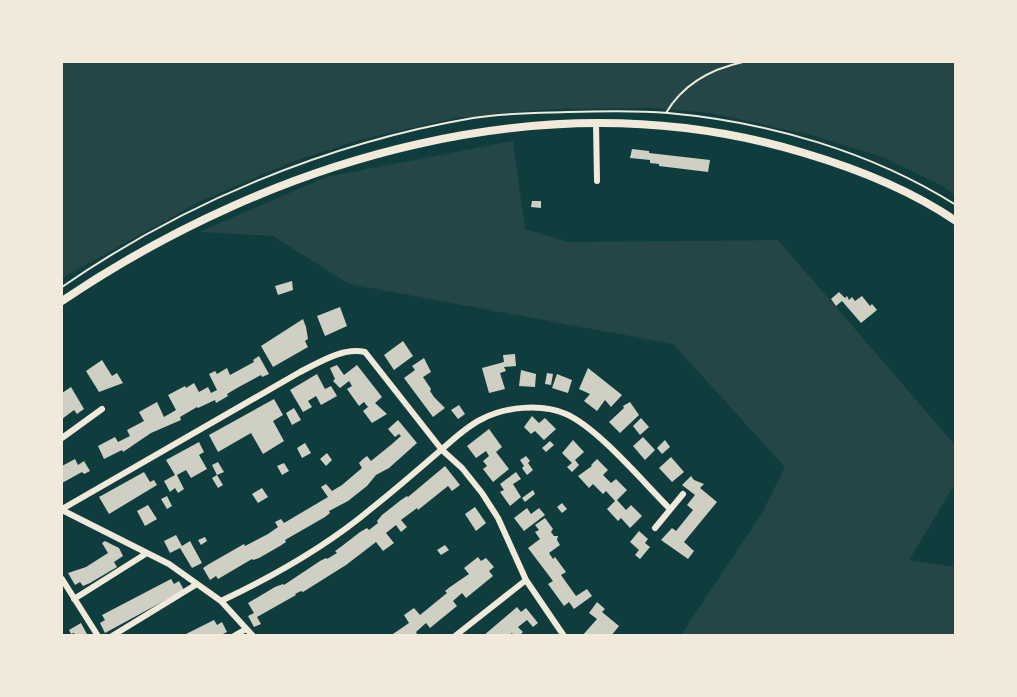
<svg xmlns="http://www.w3.org/2000/svg" width="1017" height="697" font-family="'Exo 2',sans-serif">
<rect width="100%" height="100%" fill="#0f3d3e"/>
<path fill="#244646" d="M62,62H955V195L943,186L882,157L815,136L710,113L651,108L552,109L455,118L356,141L292,162L201,201L62,278Z
M513,141L525,229L568,242L778,240L955,445V484L909,560L955,567V635H681L761,515L785,467L673,344L349,284L273,236L199,232L326,177Z"/>
<path fill="#cfcfc3" d="M632,149L649,151V153L710,160L708,172L659,166V164L650,163V160L630,158Z
M532,201H541V208L531,207Z
M292,281L293,290L278,295L275,286Z
M839,292L845,298L847,296L849,300L852,297L855,301L862,296L870,306L872,304L877,310L861,323L842,301L836,306L831,299Z
M340,307L347,326L325,336L317,316Z
M303,319L306,327L308,339L305,341L308,347L273,367L261,346Z
M403,341L413,356L394,370L384,355Z
M515,354L516,366L504,367L506,371L500,373L505,389L489,393L482,368L504,362L503,355Z
M259,356L269,374L262,377L261,375L237,388L227,394L228,396L216,403L215,400L198,408L197,407L180,417L181,420L151,433L123,452L122,450L104,459L98,446L115,437L118,442L130,436L127,430L144,421L139,412L157,402L164,417L176,410L168,395L185,386L186,388L194,383L199,392L208,387L211,393L217,390L209,374L215,371L217,374L227,368L230,375L254,362L253,360Z
M424,358L431,372L423,377L431,389L430,391L434,397L445,408L433,417L404,378L415,370L412,366Z
M102,360L112,376L117,373L123,383L99,392L86,371Z
M337,365L344,375L357,365L382,397L375,403L387,414L372,423L363,411L368,407L364,402L359,406L347,389L352,386L349,381L340,388L333,381L335,379L330,368Z
M588,368L622,395L611,407L605,400L597,411L584,401L590,394L579,389Z
M521,370L536,374L535,387L519,386Z
M547,373L553,374L551,385L545,384Z
M317,374L325,389L331,386L337,396L321,405L316,396L308,401L312,407L303,412L290,390Z
M557,374L572,380L568,393L552,388Z
M71,387L84,409L77,414L74,410L62,419V393Z
M274,399L283,415L273,421L284,441L263,454L251,433L218,452L209,435Z
M630,402L639,415L620,433L609,422L624,408L623,406Z
M459,405L465,414L458,419L451,410Z
M294,408L301,420L292,425L286,413Z
M532,416L539,423L545,418L556,429L544,440L535,431L531,434L524,427Z
M641,418L649,427L640,435L633,426Z
M398,420L417,443L389,468L376,475L367,486L348,501L329,511L330,513L325,517L285,540L286,542L280,546L259,558L253,560L252,559L218,579L216,576L210,580L203,568L209,564L244,544L245,546L268,534L278,527L275,522L281,519L284,523L328,497L321,487L326,484L332,491L342,485L362,468L359,463L363,459L367,456L371,461L392,444L401,436L399,434L395,437L388,429Z
M489,429L502,447L496,452L509,469L493,482L483,469L487,466L483,461L489,456L486,451L476,458L467,446Z
M643,437L655,450L645,460L633,446Z
M573,440L584,452L575,460L579,465L572,472L567,467L572,463L562,453Z
M665,440L670,447L662,454L657,448Z
M550,441L554,445L546,452L542,448Z
M199,442L204,452L199,455L207,469L191,478L186,470L177,475L184,489L178,493L175,488L170,492L164,481L175,475L166,460Z
M305,443L311,453L302,458L297,448Z
M327,453L332,460L326,466L320,459Z
M526,456L530,461L528,463L533,470L527,475L522,468L524,466L520,460Z
M671,457L684,472L672,482L659,468Z
M75,459L78,465L84,461L90,471L84,474L82,472L62,483V466Z
M597,459L608,470L603,475L611,483L616,479L627,490L617,500L626,510L631,505L642,516L630,528L621,518L618,521L607,509L615,501L606,491L603,494L593,484L589,488L578,476L592,466L591,465Z
M218,462L224,472L217,475L212,465Z
M284,463L289,471L282,475L277,466Z
M445,466L460,485L452,491L448,486L418,510L417,508L401,520L407,527L401,532L396,525L386,533L394,543L383,551L376,542L346,565L303,592L301,591L295,594L296,595L257,617L261,624L254,627L248,616L254,613L248,603L275,587L283,584L284,585L320,561L326,558L327,559L337,553L335,551L342,546L360,532L367,528L369,530L378,523L377,521L382,515L401,500L407,496L408,497Z
M144,472L150,482L154,480L157,485L109,514L99,497Z
M516,472L521,479L513,484L521,497L510,506L500,492L504,490L500,484Z
M217,475L223,485L218,488L212,478Z
M691,476L694,480L704,484L700,488L717,502L684,542L694,551L688,559L661,540L672,528L676,531L693,510L687,505L695,495L682,485Z
M262,488L268,497L258,503L252,494Z
M533,490L535,494L525,502L522,498Z
M167,496L172,506L167,509L161,499Z
M562,503L567,509L562,513L557,507Z
M148,505L157,519L145,526L137,511Z
M475,507L486,523L476,531L465,514Z
M527,508L531,514L539,508L545,515L524,531L514,518Z
M545,518L553,529L551,532L554,536H558L557,540L560,545L549,553L553,559L555,557L566,572L561,575L576,596L587,589L592,596L574,609L569,602L564,606L548,584L553,581L528,548L540,539L535,532L539,530L535,525Z
M639,531L648,539L645,543L650,547L640,559L635,555L639,550L630,542Z
M176,535L182,546L190,541L202,563L192,568L180,548L170,553L164,541Z
M205,537L207,541L201,545L198,540Z
M105,541L119,548L123,556L114,562L117,567L90,583L83,586L80,582L75,585L68,573L86,567L108,553L102,543Z
M445,545L449,550L441,555L437,550Z
M478,557L481,561L486,558L494,567L489,571L493,576L466,598L462,593L453,601L457,606L430,628L426,623L416,632L418,636H390L409,623L404,615L414,608L420,615L447,593L445,591L450,587L469,574L464,568Z
M171,579L174,584L179,581L184,590L105,633L100,623L105,620L102,615Z
M597,602L605,609L602,612L619,626L611,636H582L597,619L589,613Z
M517,607L521,612L526,608L538,623L533,627L527,620L518,627L523,632L519,636H514L512,633L508,636H483Z
M214,620L217,625L222,622L227,632L219,636H182Z
M81,623L88,636H76L74,633L71,634L69,630Z"/>
<g fill="none" stroke-linecap="round" stroke-linejoin="round">
<path stroke="#f1e9da" stroke-width="2" d="M666,113C683,84 711,69 743,62
M62,287C183,203 327,143 473,118C504,113 536,113 568,112C601,111 635,110 668,113C768,122 870,151 956,205"/>
<path stroke="#f1e9da" stroke-width="6" d="M596,123L597,181
M62,438L102,409
M62,509L300,372C320,362 343,347 365,352L442,450L462,468L482,493L498,518L526,580L564,636
M62,510L169,564L221,601L253,636
M655,528L683,494
M62,579L98,636
M74,599L147,553
M221,601C274,576 327,546 372,508C396,489 419,469 442,449C454,439 467,426 482,419C505,407 541,403 566,414C598,428 644,483 670,509
M112,636L197,584
M234,636L246,629
M455,636L526,580"/>
<path stroke="#f1e9da" stroke-width="8" d="M62,301C275,157 550,76 804,153C858,169 909,189 956,221"/>
</g>
<rect width="1017" height="697" fill="none" stroke="#f1e9da" stroke-width="126"/>
</svg>
